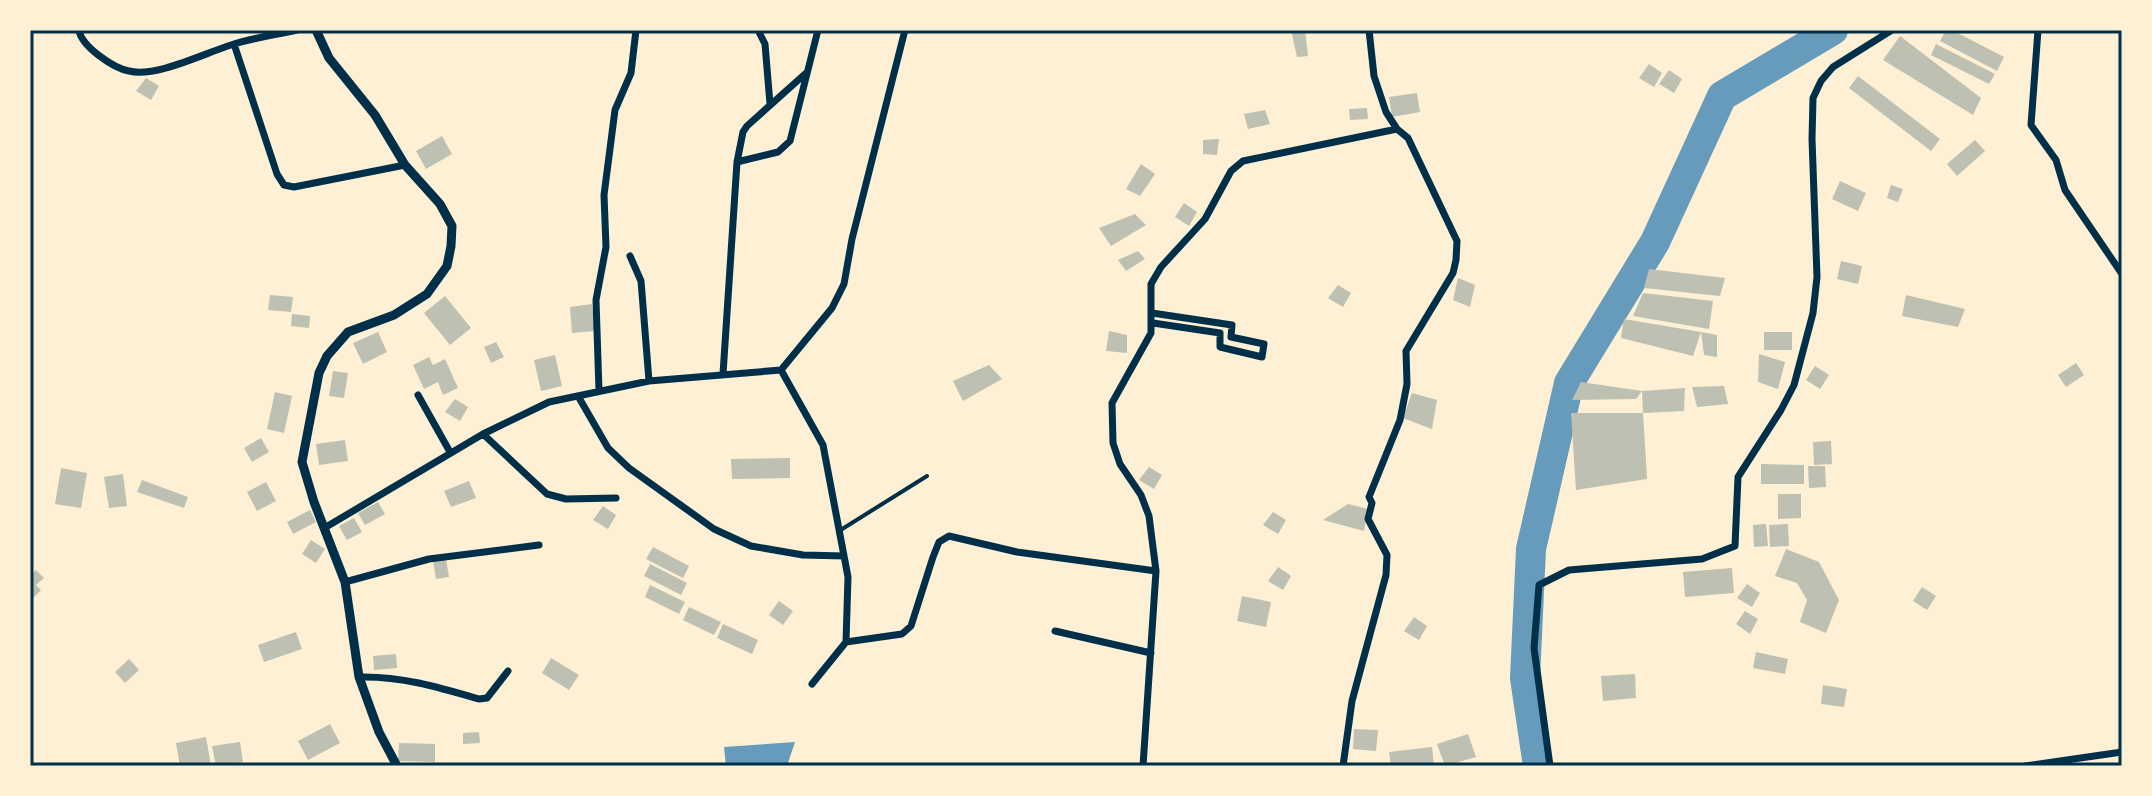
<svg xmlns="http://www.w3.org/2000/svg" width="2152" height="796" font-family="Raleway,sans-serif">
<rect width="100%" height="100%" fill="#fdf0d5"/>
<path fill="#669bbc" d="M795,742L787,766H726L724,747Z"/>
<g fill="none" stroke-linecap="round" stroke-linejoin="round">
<path stroke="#669bbc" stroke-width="30" d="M1538,766L1525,678L1531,549L1569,383L1655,242L1722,96L1833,30"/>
</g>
<path fill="#bec0b2" d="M1291,30H1305L1308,56L1297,57Z
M1946,30H1952L2004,57L1997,71L1940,41Z
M1900,36L1981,98L1973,115L1883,60Z
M1936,44L1995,74L1989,84L1931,55Z
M1649,64L1662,73L1654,87L1639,78Z
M1669,70L1682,79L1674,93L1659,84Z
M1858,76L1940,139L1931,151L1849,88Z
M146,78L159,86L151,100L136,91Z
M1417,93L1420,112L1392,117L1389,97Z
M1367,108L1368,119L1350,120L1349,109Z
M1265,110L1270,124L1248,129L1244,114Z
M442,136L452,154L426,169L416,151Z
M1219,139L1217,155L1203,154V140Z
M1975,140L1985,151L1957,176L1947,164Z
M1141,164L1155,174L1140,196L1126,189Z
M1840,181L1866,193L1858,211L1832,199Z
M1891,185L1903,189L1898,202L1887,198Z
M1184,203L1197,212L1189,226L1175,217Z
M1135,214L1146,225L1111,246L1099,228Z
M1138,251L1145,259L1126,271L1118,260Z
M1841,261L1862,266L1858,284L1837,279Z
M1649,269L1725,278L1720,296L1644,288Z
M1458,278L1475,285L1470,307L1453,300Z
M1338,285L1351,293L1343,307L1328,298Z
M1643,293L1713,301L1709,329L1633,316Z
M270,295L293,297L291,312L268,310Z
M1906,295L1965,309L1958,327L1902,316Z
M445,296L471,328L450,345L424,313Z
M592,304L595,331L572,333L570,307Z
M292,314L310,316L309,328L291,326Z
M1624,319L1701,332L1693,356L1621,338Z
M1109,331L1127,335V353L1106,351Z
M378,332L387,352L363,364L353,343Z
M1701,332L1717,335V357L1704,355Z
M1764,332H1792V350H1764Z
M496,342L504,357L491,363L484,347Z
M1759,354L1785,362L1778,389L1758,382Z
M555,355L562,386L541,391L534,360Z
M429,357L433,365L445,359L458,388L443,395L438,382L424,389L413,365Z
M2076,363L2084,375L2066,387L2058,375Z
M989,365L1002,379L963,401L953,381Z
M1815,366L1829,375L1820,389L1806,380Z
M333,371L348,373L344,398L329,396Z
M1581,382L1642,391L1636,399L1572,400Z
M1724,386L1728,404L1697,407L1692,387Z
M1685,388L1684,411L1643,413L1642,391Z
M275,392L292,396L284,433L267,429Z
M1412,393L1437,400L1432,429L1403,418Z
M455,399L468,407L460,421L445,412Z
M1571,413H1643L1647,479L1576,490Z
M261,438L269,452L252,462L244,448Z
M345,440L348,461L319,465L316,444Z
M1831,441L1832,464L1814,465L1813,442Z
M790,458V478L732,479L731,459Z
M1761,464L1804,465V484H1761Z
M1808,466H1825L1826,487L1809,488Z
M1149,467L1162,475L1154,489L1139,480Z
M61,468L87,473L81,508L55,504Z
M123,474L127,506L109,508L104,477Z
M142,480L188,497L184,508L137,492Z
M469,481L476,498L451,507L444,491Z
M266,482L276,501L257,511L247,492Z
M1778,494H1801V518L1778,519Z
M378,502L385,514L365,525L358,513Z
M1348,504L1368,509L1364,531L1323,520Z
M603,506L616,515L608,529L593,520Z
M310,510L316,522L293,534L287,522Z
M1273,512L1286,520L1278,534L1263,525Z
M354,518L362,532L347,540L339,526Z
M1766,524L1768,546L1754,547L1753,525Z
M1788,524L1789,546L1770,547L1769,525Z
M311,540L325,549L316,563L302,554Z
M653,547L689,566L683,578L646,559Z
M1786,549L1819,562L1839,600L1826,633L1800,622L1807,600L1797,583L1775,576Z
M446,559L449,577L436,579L433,561Z
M650,564L687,583L681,595L644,576Z
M1278,567L1291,576L1283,590L1268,581Z
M1732,568L1734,593L1685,597L1683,572Z
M36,570L44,578L36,585L41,590L30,601V576Z
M1747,584L1760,593L1752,607L1737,598Z
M650,585L685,602L679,614L645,597Z
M1922,587L1936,596L1927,610L1913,601Z
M1242,596L1271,602L1266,627L1237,621Z
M779,601L793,611L783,625L769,615Z
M689,607L721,622L714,635L683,620Z
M1745,611L1758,619L1750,634L1736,624Z
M1414,617L1427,626L1419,640L1404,631Z
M723,624L758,640L752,654L717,638Z
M296,632L302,649L264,662L258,645Z
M1756,652L1788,659L1785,674L1753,668Z
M396,654L397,668L374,670L373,656Z
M551,658L579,675L569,690L542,673Z
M129,659L139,670L125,683L115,672Z
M1635,674L1636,698L1603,701L1601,676Z
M1823,685L1847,689L1844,707L1821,704Z
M330,724L340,743L308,760L298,741Z
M1354,729L1378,730L1376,751L1353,749Z
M479,732L480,743L463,744V733Z
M1468,734L1476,757L1445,766L1437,744Z
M206,737L211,766H180L176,743Z
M240,742L243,762L216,766L212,746Z
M399,743L435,744V762L398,761Z
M1432,747L1434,766H1391L1389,752Z"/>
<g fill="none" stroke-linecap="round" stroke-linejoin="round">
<path stroke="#003049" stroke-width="4" d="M839,531L927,476"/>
<path stroke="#003049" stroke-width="7" d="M79,30C81,46 113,68 129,71C155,78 205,53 231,45C252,38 275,35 297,30
M758,30L765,44L770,104
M2038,30L2031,125L2056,160L2065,190L2122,274
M234,44L277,174L284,185L294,187L405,165
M737,162L778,152L790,141L818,30
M630,256L641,281L649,381
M1152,313L1232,325L1231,337L1264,344L1262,357L1220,347V333L1153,323
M781,370L823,445L848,577L846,642L812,684
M723,374L737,162L743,132L747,126L805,74
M599,391L596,300L606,247L604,195L615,110L631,73L636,30
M418,395L450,452
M578,396L608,448L629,468L714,529L751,546L803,555L844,556
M483,434L547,494L566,499L616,498
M326,527L483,434L549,402L649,381L781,370L832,308L844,284L852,239L905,30
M345,582L429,559L539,545
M1055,631L1151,653
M846,642L902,634L911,626L933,557L939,542L949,536L1017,552L1156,571
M359,677C401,676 438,687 479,699L487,698L508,671
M1143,766L1156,571L1149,516L1141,495L1120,464L1113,443L1112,403L1151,333V284L1161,267L1205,219L1231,171L1243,161L1397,129
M1343,766L1352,701L1386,575L1387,555L1368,519L1372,503L1369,497L1400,420L1407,384L1406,351L1453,273L1456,260L1457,241L1408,138L1397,129L1386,112L1374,76L1369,30
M1550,766L1534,648L1539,585L1569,570L1702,559L1735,546L1738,477L1781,410L1794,385L1813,313L1817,277L1812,139L1813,98L1821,81L1833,67L1892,30
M2025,766L2122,752"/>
<path stroke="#003049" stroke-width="9" d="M316,30L329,58L375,115L405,165L440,204L452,226L451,246L447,266L427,294L394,315L348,332L327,356L319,373L302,462L314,502L345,582L359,677L379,732L397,766"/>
</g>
<rect width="2152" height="796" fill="none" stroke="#fdf0d5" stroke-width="64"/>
<rect x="32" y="32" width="2088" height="732" fill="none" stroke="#003049" stroke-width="3"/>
</svg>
